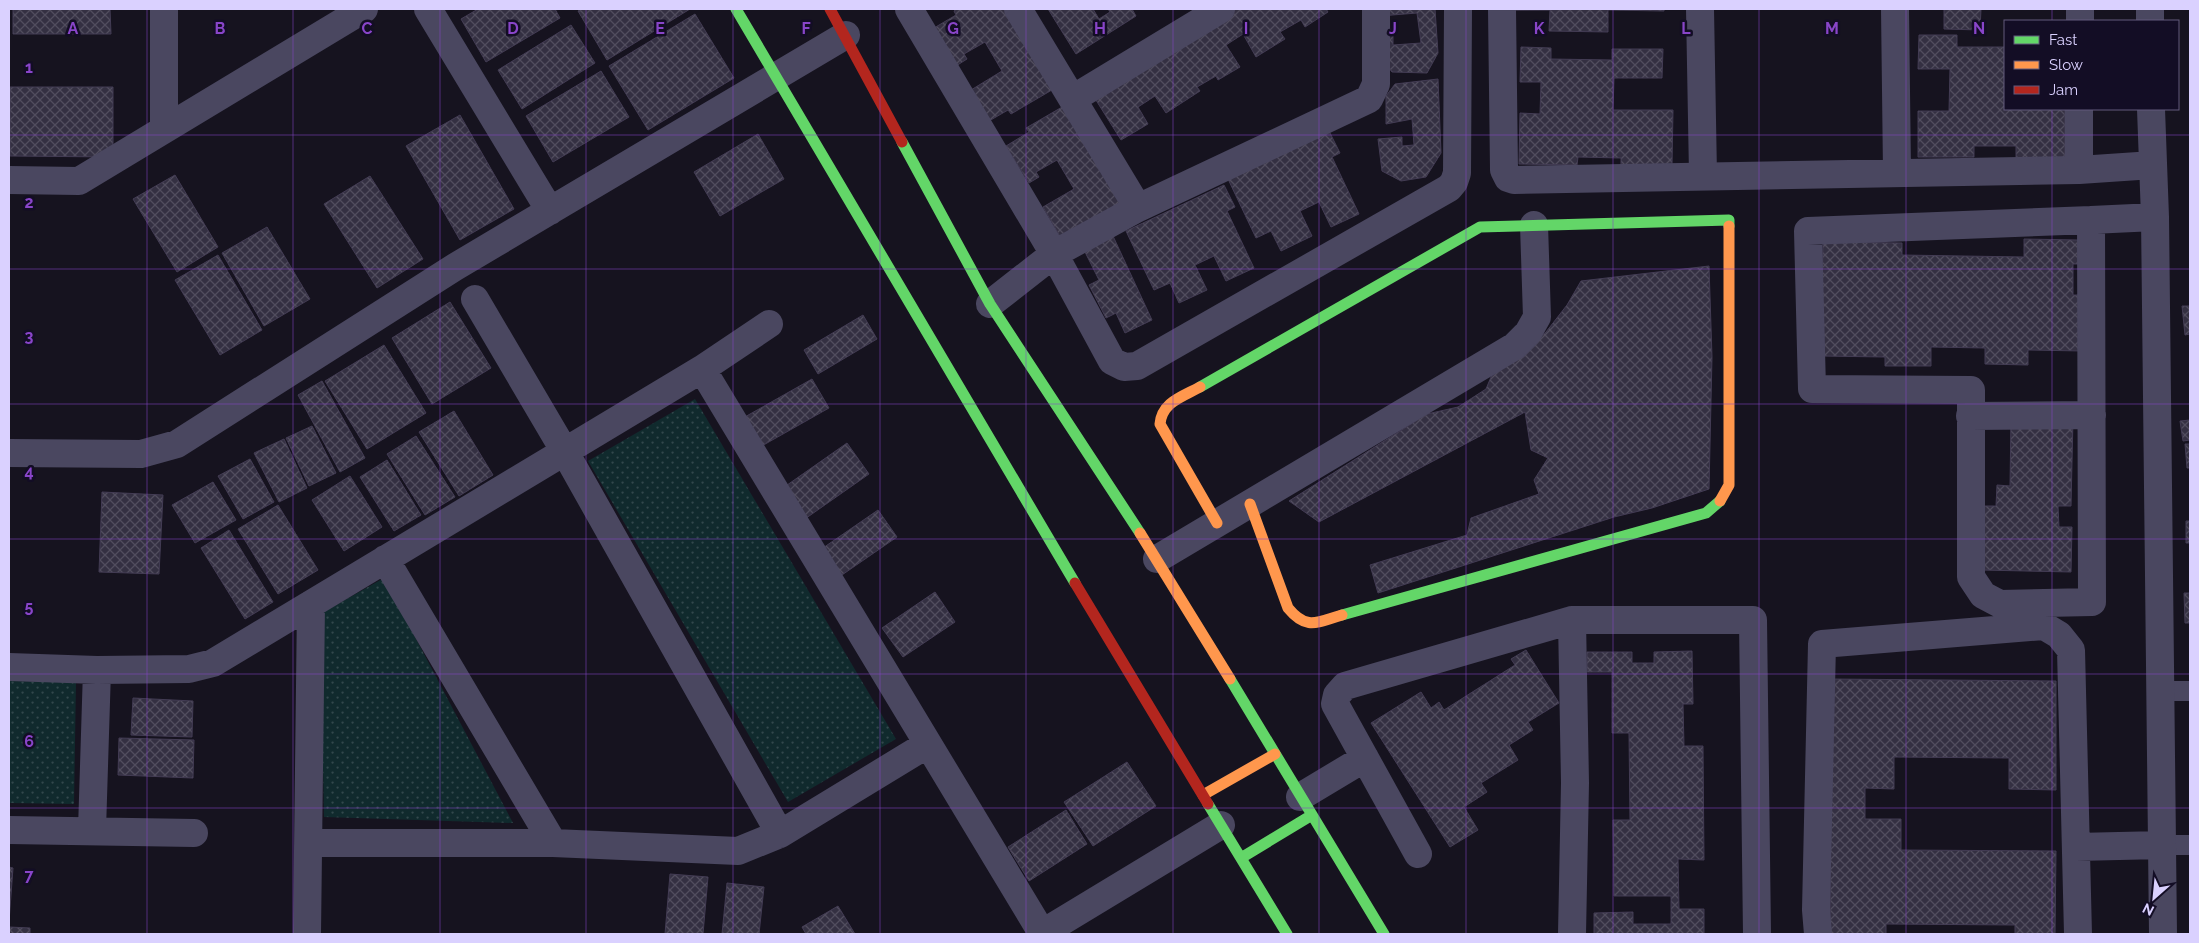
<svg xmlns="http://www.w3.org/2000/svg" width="2199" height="943" font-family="Raleway,sans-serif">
<defs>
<pattern id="grass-dots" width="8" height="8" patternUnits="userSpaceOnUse" patternTransform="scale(1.25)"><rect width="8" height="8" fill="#102a2d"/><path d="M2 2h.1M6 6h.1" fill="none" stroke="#32484c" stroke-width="1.8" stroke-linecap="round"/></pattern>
<pattern id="building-cross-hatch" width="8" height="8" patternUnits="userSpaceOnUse" patternTransform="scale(1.25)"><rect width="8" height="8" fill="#343042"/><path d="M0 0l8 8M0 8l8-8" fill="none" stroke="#514d5e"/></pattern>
</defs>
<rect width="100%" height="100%" fill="#16131f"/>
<path fill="url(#grass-dots)" d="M695,399L896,739L788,802L588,461Z
M384,578L513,823L324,817L320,614Z
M9,681L76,682L74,804L9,803Z"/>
<path fill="url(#building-cross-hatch)" stroke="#433c54" d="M13,9H110L111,34H13Z
M478,9H555L560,18L486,62L461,19Z
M582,9H690L607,60L578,11Z
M957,9H1010L1057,87L1011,114L1008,110L989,121L971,90L1002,71L985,42L964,54L967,59L956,66L934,28L956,15L954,11Z
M1048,9H1093L1099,19L1110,12L1108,9H1132L1136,16L1076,54Z
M1236,9H1326L1328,12L1305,27L1301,20L1280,32L1285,39L1256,57L1243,34L1226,45L1240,67L1218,80L1216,76L1197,87L1200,91L1166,113L1155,96L1138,107L1148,124L1121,140L1094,97Z
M1380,9H1435L1438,53L1427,73L1392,72L1385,63L1381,31L1393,29V45L1421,43L1417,13L1380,16Z
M1664,9V11L1608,10V32L1549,31L1550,10H1514Z
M1944,9H1981L1980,30L1944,29Z
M695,14L734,78L648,130L609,66Z
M571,25L595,63L522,109L498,70Z
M1919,35H1957V47H2005V109H2065V159L2016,158V146H1974V157H1918V111H1949L1950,69H1918Z
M1521,47L1551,48V59L1612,60V49H1663L1662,78H1614L1613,110H1673L1672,166L1621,165V158L1578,157L1577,165L1519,164L1520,113L1540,114L1541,82H1520Z
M601,71L629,117L553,162L526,116Z
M1438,79L1441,153L1426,177L1401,181L1382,171L1378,139L1402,137V146L1414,145L1412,119L1386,124V96L1395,84Z
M10,87H113V157L10,156Z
M1069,103L1129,205L1061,238L1043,207L1074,189L1057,160L1036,172L1039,177L1029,183L1006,146L1029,132L1026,128Z
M460,115L514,209L460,240L406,146Z
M1329,131L1340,153L1332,157L1359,214L1331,227L1319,202L1300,211L1312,236L1281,251L1271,231L1256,238L1228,179Z
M758,134L784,179L720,216L694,172Z
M175,175L218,247L177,272L133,199Z
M370,176L423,259L377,288L324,204Z
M1224,185L1235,207L1227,211L1254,268L1226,281L1214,256L1195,265L1207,290L1179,303L1170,283L1154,290L1126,231Z
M267,227L310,299L264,326L222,253Z
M1113,236L1152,320L1125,333L1116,313L1106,318L1089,285L1099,280L1084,250Z
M2024,239L2078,240V264H2073V295H2082V351L2028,350V365L1985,364V348L1931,347V366H1885V357L1821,356L1823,242L1902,243V255L2024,257Z
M218,255L262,330L220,355L175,280Z
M1709,266L1712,357L1709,489L1652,508L1614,517L1378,593L1370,565L1467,535L1471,518L1539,494L1534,480L1548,458L1531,450L1525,412L1319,522L1289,501L1427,414L1458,407L1486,389L1491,377L1546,332L1567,305L1581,281Z
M450,302L491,368L432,404L392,338Z
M2182,306H2190V334L2185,335Z
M863,315L877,339L818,374L804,350Z
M384,345L426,413L367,449L325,381Z
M812,379L829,408L760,447L743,418Z
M322,381L365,458L340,472L298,395Z
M454,411L493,475L459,496L419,432Z
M2011,418H2073L2071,506H2058L2059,527H2072L2071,572L1981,570L1982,506H1996L1997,485L2010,486Z
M2190,420V440L2183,441L2180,421Z
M312,426L336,473L309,486L286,438Z
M416,436L455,497L425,515L387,454Z
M284,439L307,488L279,502L254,453Z
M847,443L869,474L802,521L780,490Z
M2185,444H2190V468H2187Z
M250,459L274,502L243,519L218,476Z
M387,460L421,515L394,531L360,477Z
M350,476L382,527L344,551L312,500Z
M213,482L236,520L195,543L172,505Z
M102,492L163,495L159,574L99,572Z
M278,505L318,570L278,594L238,529Z
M878,510L897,537L839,577L820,550Z
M2186,521H2190V543H2186Z
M229,530L273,602L245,619L201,548Z
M935,592L955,622L903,657L882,628Z
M2184,593H2190V623H2185Z
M1526,650L1559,703L1528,722L1533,730L1509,745L1518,760L1481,783L1487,792L1464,807L1478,830L1450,847L1371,723L1421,692L1431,708L1439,702L1444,710L1515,665L1511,659Z
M1692,651L1693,704H1683L1684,746H1703L1704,860L1678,859L1679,909H1704V934H1594V913L1633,912V924H1671V896H1614L1613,820H1630L1629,733H1612V672H1587V652H1632V663H1654V652Z
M1831,679L2056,681V790L2009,789V758L1894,757V789L1865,788V819H1901V850L2056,851L2055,934H2015V925L1886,924V934H1830Z
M133,698L193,701L192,737L131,735Z
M119,738L194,740L193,778L118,775Z
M1127,762L1156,806L1093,846L1064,802Z
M1066,810L1087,844L1029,881L1008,847Z
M9,867L13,868L9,922Z
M670,874L708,877L703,934H665Z
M727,883L764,887L759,934H722Z
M838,906L855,934H806L802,927Z
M9,927L30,928V934H9Z"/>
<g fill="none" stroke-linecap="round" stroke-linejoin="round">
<path stroke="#4a4760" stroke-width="20" d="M2160,691H2190
M2162,845H2190"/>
<path stroke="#4a4760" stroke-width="28" d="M164,9V129
M428,9L550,211
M909,9L1054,254L1112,361L1124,367L1137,366L1449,188L1454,182L1457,173L1458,9
M1018,9L1138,208
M1502,9L1504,170L1508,178L1514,180L2079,170V109
M1700,9L1703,175
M1895,9L1897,172
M2150,9V21
M2080,21V9
M1074,98L1221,9
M2151,109L2155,217L2163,934
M2079,170L2153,165
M9,180L79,181L364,9
M2091,220L2092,602L2000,604L1983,595L1971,577V390L1812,389L1808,231Z
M2091,220L2155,217
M475,299L565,452L780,834
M990,304L1054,254L1138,208L1369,99L1376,84V9
M702,369L1042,933
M1970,416L2092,415
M9,453L141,454L177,444L455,267L846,35
M385,559L553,843
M1157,559L1515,346L1528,333L1537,317L1534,225
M9,667L97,670L189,669L213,663L702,369L769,324
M1300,797L1365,758
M9,830L194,833
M92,830L97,670
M310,843H553L738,851L780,834L928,744
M2076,847L2162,845
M1418,854L1335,704L1337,695L1345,686L1572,620
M307,934L311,604
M1041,934L1221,825
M1572,934L1575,783L1572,620H1753L1757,934
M1818,934L1816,910L1822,644L2044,626L2059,635L2071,650L2078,934"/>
<path stroke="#63d668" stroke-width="11" d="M736,9L1075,583
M902,142L990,304L1140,533
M1200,387L1480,227L1729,220V226
M1342,615L1706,513L1720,501
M1230,679L1384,934
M1208,804L1287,934
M1241,858L1312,815"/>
<path stroke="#ff974d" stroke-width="11" d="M1200,387C1182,397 1162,402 1160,424L1217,523
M1720,501L1729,485V226
M1250,504L1288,608C1307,631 1317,622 1342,615
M1140,533L1230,679
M1203,795L1275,754"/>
<path stroke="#b3261e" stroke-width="11" d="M830,9L902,142
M1075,583L1208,804"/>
</g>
<path fill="none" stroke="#8945c9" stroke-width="1" stroke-opacity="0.55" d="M147,9V934M293,9V934M440,9V934M586,9V934M733,9V934M880,9V934M1026,9V934M1173,9V934M1319,9V934M1466,9V934M1613,9V934M1759,9V934M1906,9V934M2052,9V21M2052,109V934M9,135H2190M9,269H2190M9,404H2190M9,539H2190M9,674H2190M9,808H2190"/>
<g font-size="16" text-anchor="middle" font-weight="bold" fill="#8945c9" stroke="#130d25" stroke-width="5" stroke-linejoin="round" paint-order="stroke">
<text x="73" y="34">A</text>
<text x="220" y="34">B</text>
<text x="367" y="34">C</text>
<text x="513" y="34">D</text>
<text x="660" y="34">E</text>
<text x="806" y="34">F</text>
<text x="953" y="34">G</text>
<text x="1100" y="34">H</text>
<text x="1246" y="34">I</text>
<text x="1393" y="34">J</text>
<text x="1539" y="34">K</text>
<text x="1686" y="34">L</text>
<text x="1832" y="34">M</text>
<text x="1979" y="34">N</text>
<text x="29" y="73">1</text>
<text x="29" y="208">2</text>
<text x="29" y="342">3</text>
<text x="29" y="477">4</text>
<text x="29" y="612">5</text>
<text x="29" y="747">6</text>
<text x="29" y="881">7</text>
</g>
<rect width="2199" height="943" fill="none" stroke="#dad1ff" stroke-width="20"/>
<rect x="2004" y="20" width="175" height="90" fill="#130d25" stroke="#635b7c"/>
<rect x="2014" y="36" width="25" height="8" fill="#63d668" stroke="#635b7c"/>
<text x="2049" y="45" font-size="15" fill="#dad1ff">Fast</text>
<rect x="2014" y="61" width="25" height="8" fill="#ff974d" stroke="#635b7c"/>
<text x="2049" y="70" font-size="15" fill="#dad1ff">Slow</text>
<rect x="2014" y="86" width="25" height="8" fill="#b3261e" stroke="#635b7c"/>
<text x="2049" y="95" font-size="15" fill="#dad1ff">Jam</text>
<g transform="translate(2154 898) rotate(207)" stroke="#130d25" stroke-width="4" paint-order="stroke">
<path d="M0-4L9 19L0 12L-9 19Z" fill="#dad1ff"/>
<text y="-8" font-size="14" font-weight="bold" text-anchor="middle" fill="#dad1ff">N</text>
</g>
</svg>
